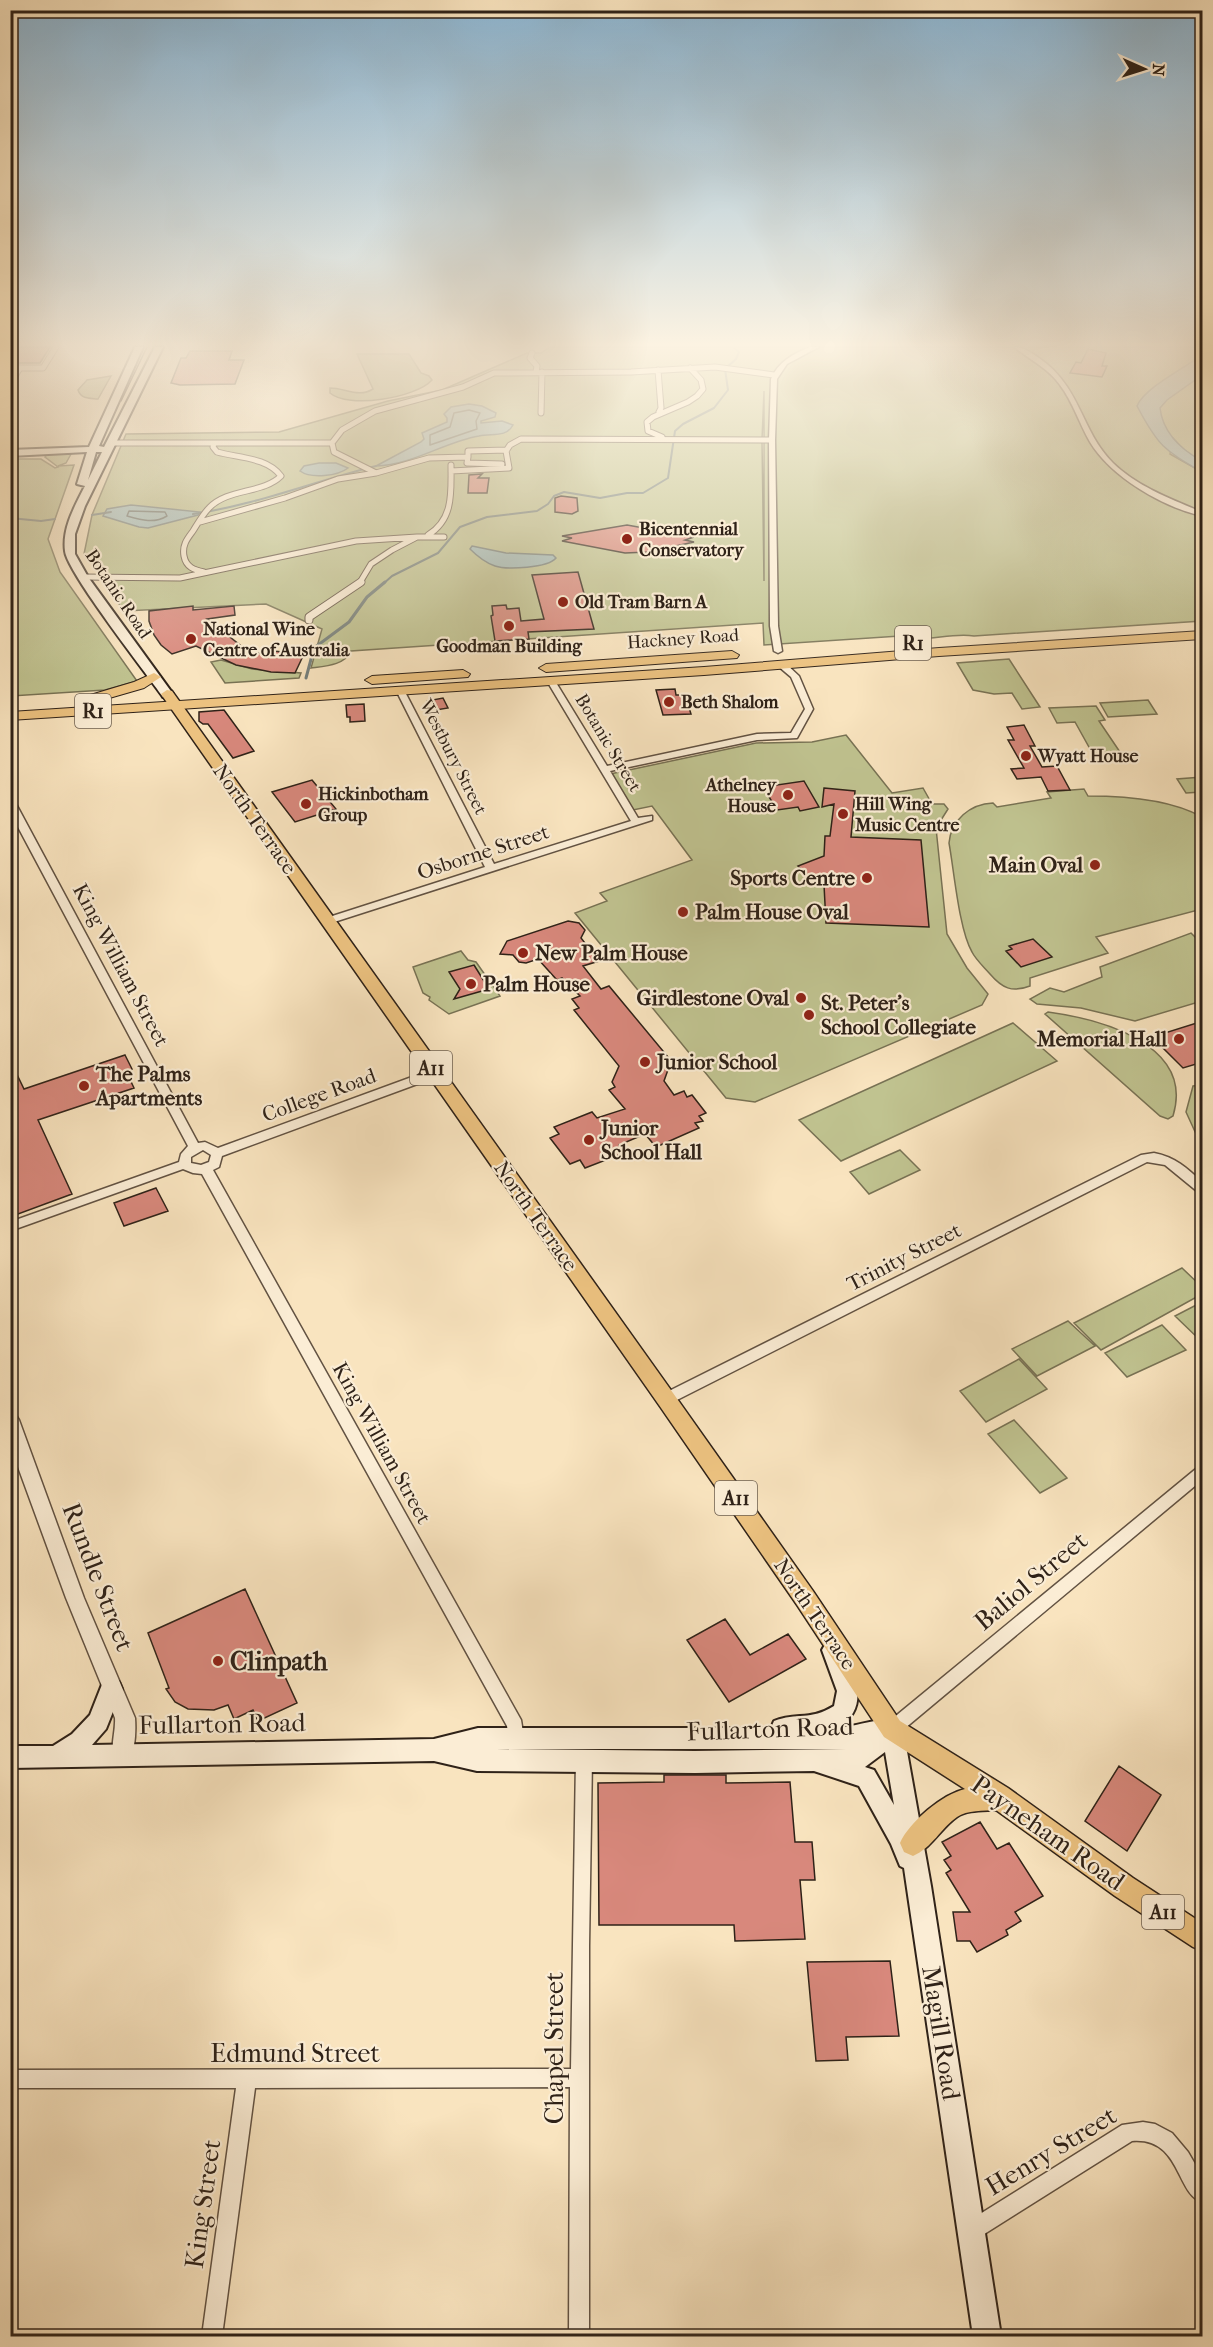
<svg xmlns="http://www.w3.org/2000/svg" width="1213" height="2347" font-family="'IM FELL French Canon',serif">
<rect width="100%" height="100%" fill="#f9e4bf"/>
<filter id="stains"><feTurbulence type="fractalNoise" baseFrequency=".00333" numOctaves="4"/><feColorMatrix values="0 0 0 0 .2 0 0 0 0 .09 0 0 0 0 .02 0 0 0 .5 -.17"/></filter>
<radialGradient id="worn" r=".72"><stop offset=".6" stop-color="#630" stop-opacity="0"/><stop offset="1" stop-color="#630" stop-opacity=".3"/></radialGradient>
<path fill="#c0c390" stroke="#787254" stroke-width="1.5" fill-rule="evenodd" d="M550,347H1202V461L1187,453L1173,438L1170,454L1202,472V621L974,636C949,632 923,644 900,636L764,645L763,623L351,651C345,665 326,666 311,668L322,629L266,604L124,611L102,579L103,576L84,554L92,515L126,434L279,432L388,401L442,390L527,353H541ZM764,391V581L762,440Z
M357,354H409L421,373L429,376L432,380C416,398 348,409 330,393V388C345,388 359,398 373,389Z
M111,376L98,399C89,398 81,399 78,390L87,380Z
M47,454H71L66,463L58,466L74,465L48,539L60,572L137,681L105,690L11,696V459H41L55,468L58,467L45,457Z
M1009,659L1040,707L1022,709L1012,693L994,694L973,690L957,663Z
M221,660L252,669L301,673L299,678L225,683L211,662Z
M1148,700L1157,714L1108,717L1100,703Z
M1096,706L1105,720L1099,721L1124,758L1094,756L1075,722L1057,723L1049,708Z
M846,735L892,793L923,788L932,804H944L948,809L936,828L947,934L967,968L988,994L982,1005L755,1102L726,1098L575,913L607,901L600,893L692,860L652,806L633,810L610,774L756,743L812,742Z
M1202,777V792L1186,793L1177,779Z
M1084,789L1088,796C1124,796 1170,799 1202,817V909L1096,937L1108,953L1030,978V986C1012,993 1002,988 990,974C984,967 976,960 972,952C959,930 954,870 949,843C951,820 970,804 993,803L997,807L1051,798L1047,792Z
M1191,933L1202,944V1001L1135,1021L1081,1008L1037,1004L1030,999L1050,988L1064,992L1102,977L1100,967Z
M461,951L468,960L476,962L500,996L449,1014L429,1000L430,997L423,993L413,967Z
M1048,1012C1100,1019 1195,1044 1173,1116L1168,1119L1160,1116L1045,1014Z
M1013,1023L1057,1061L841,1161L799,1120Z
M1202,1085V1147L1186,1112L1193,1086Z
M900,1150L920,1170L869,1194L850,1172Z
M1182,1268L1202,1287V1294L1101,1350L1074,1323Z
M1202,1302V1342L1175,1316Z
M1068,1321L1095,1346L1037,1376L1012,1349Z
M1162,1325L1186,1350L1127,1377L1105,1353Z
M1019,1359L1047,1389L986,1422L960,1391Z
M1014,1420L1067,1478L1040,1493L988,1434Z"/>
<path fill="#a1bcbb" stroke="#737e7a" stroke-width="1.5" d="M1202,355V375L1167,400L1160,408C1163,433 1180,449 1202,461V472C1164,450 1158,446 1137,406C1144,388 1186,367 1202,355Z
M469,404L482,406L496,413L495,417L481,421V423L502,421L513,425C506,438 492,433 479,436C444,442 413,465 376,466L421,442L424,439L422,433L447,422V418L444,414L451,407Z
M319,463H336L348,468C338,476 311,479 300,471L304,466Z
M131,505L200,512L198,515L148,528L139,527L103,516L107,509Z
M472,546L506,553L553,555L556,558C548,568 507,570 495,566C486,563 477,556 470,549Z"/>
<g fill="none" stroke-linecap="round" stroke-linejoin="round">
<path stroke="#686f6a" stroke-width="1.5" d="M469,410L480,413L476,421L477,429L430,445V435L450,427L454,413Z
M129,511L165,512L167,516C154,524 141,520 127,516Z"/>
<path stroke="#737e7a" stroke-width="2" d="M193,514C256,505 315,481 376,466
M92,515L111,512
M10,518L41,521L55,519
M383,584L392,576L438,553L460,527L487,517L537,511L548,504L554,496L564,492L600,498L627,493H643L668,478L675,431L683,424L714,408L728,390L725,369L736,359L739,352L733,347"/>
<path stroke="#737e7a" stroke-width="3" d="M306,678L314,648L349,622L367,597L385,582"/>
</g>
<path fill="#d8887c" stroke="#2f2218" stroke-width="1.5" d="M20,347H50L40,363H10Z
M1088,349L1106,353L1102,366H1107L1102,377L1070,373L1076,362L1081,363Z
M190,351H232L229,360H244L235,384L180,385L171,383L181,358H186Z
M482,474L478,478H489L487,493H468L469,475Z
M561,496L577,498L578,511L572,514L555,512V498Z
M627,525L694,537L685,540L694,542L648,552L625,553L562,541L572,538L562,536Z
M578,572L594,629L528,632L529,639L495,641L491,616L493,615L492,606L506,605L507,609L519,608L521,621L544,619L532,575Z
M193,606V610L234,606L235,615L207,619L244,648L251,651L269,655L273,651L304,654L295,673L271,672L236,665L196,646L172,654L161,645L154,635L149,621V611Z
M675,689L676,695H685L691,714L663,715L656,690Z
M443,698L448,708L430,711L427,701Z
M364,704L365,721L350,722V717H347L346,705Z
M224,710L254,751L233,758L208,724H203L199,721V712Z
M1024,725L1035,746H1030L1042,767L1057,766L1070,790L1048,791L1041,777L1017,779L1011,769L1024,768L1008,740H1014L1007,727Z
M312,780L336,809L295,822L272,792Z
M804,781L819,807L800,811L798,807L777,810L763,787Z
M824,788L855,791L851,837L921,840L929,927L826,923L824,885H818L798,866L824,856L825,836H830L834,804L822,807Z
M568,921L579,923L585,930L581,938L599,961L583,966L601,989L609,986L668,1057L669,1067L664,1081L674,1095L684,1091L687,1097L692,1095L706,1113L699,1116L703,1121L695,1123L699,1128L656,1147L645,1134L619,1145L624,1153L585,1168L580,1160L570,1164L550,1138L559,1134L554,1127L592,1112L597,1118L625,1109L609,1090L615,1087L612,1082L619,1066L574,1010L579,1008L572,999L580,996L562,978L557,980L538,959L526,963L519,962L513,955L500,954L507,941Z
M1033,939L1052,957L1021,967L1006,951L1012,949L1009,946Z
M474,965L489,989L454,999L460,989L449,972Z
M1203,1021V1062L1183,1068L1152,1037Z
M125,1055L132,1069L126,1071L134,1088L38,1120L72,1194L10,1217V1060L24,1089Z
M156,1188L168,1211L124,1226L114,1203Z
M245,1589L297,1703L258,1721L253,1710L234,1719L228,1705L214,1710L188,1709L175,1702L166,1689L169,1688L148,1633Z
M725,1619L750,1655L788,1634L806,1659L729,1702L687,1640Z
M1119,1766L1161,1795L1127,1851L1085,1821Z
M664,1775H726V1783L790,1782L795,1842H812L815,1880H800L805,1939L735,1941L734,1925H599L598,1783L664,1782Z
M980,1822L997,1849L1009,1843L1043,1896L1015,1912L1021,1921L1006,1930L1008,1935L977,1952L970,1941H957L953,1912H970L946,1873L951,1870L944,1860L951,1856L942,1842Z
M890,1961L899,2036L846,2037L848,2060L816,2061L807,1962Z"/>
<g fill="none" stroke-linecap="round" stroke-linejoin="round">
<g stroke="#625242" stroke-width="7">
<path id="pedestrian-far1" d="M532,353L530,358L537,366L536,372
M10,368H43L56,347
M658,370L661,408L659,412
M10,384L20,368
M541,413L542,372
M662,437L648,431L647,422L653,417L688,402L697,396L703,389L701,380L690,368
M111,443H332
M468,457V451L507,450
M451,471L509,468L506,451L510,445L521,439L772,440
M376,473L429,458L468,457L467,463L502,464
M200,522L285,498L338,479L376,473L334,452L332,443L342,430L375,411L463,387L494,373L631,372L715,367L774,375
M428,535C454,519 451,492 451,465
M204,572C194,570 186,567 184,556C182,545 187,539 193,531C198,523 203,514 209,508C228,488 263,494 281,476C267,457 238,458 217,452L213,447L214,443
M83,577L180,578L356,541L417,537
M359,584L371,564L392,550L417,537H444"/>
</g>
<g stroke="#625242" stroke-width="9">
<path id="pedestrian" d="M309,620V617L361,582"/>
</g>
<g stroke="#625242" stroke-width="3">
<path id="minor" d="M810,347H819L787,364L777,379L775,440L778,626L782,651L778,653L774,651L770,626L769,440L771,379C778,362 793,354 810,347Z
M1014,347C1024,347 1031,353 1039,358C1082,388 1080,430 1113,463C1138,487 1171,499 1202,512V516C1163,507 1111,477 1090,442C1079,423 1073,402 1060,385C1048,368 1030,360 1014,347Z
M778,662H784L799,676L813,709L797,738L757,740L610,771L638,818L652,816V820L331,923L327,924L322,921L323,919L485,867L397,692L398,690L405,692L494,864L631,821L547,681L548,679L555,681L607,766L757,734L791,733L805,709L791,677L778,666Z
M10,799L15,802L198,1143L205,1142L218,1148L431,1070H439L441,1073L439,1076L222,1156L219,1167L213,1170L521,1720L524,1739L522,1744L516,1747L510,1744L507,1726L202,1174L193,1173L183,1169L10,1231V1222L179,1162L181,1154L188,1146L10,812ZM203,1150L211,1155L209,1162L201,1165L191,1163V1157Z
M1154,1153C1175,1157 1187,1168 1202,1182V1193L1198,1192L1165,1165L1147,1162L671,1403L666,1405L661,1403L659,1399L661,1395L1141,1155Z
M1202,1466V1480L898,1734L892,1737L886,1734L884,1729L886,1724L1197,1468Z
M584,1751L590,1753L592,1759L589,1946V2336H569L570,2087L255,2088L222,2336H202L236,2088H10V2070L571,2069L576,1759L578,1753Z
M1143,2122L1155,2124L1172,2133L1188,2152L1202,2176V2202C1176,2194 1181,2137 1132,2141L978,2238L971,2241L964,2238L961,2231L964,2224L1122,2125Z"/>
</g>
<g stroke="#625242" stroke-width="3">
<path id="tertiary" d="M10,1413L16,1415L19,1420L84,1598L135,1718C136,1732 135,1749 129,1762L122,1765L115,1762C109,1749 116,1732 115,1718L66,1598L10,1445Z"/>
</g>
<g stroke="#2f2218" stroke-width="4">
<path id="secondary" d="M135,347H143L99,446L104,447L155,347H163L85,506L75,534V554L88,577L173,694L167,698L163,697C146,673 67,572 65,551C62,528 75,506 85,486L77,484L87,452L10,456V450L89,447ZM96,452H102L88,480Z
M833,1640L840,1643C854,1673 872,1706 838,1728C857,1727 882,1715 900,1722L903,1729L931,1886L1001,2336H973L904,1868L900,1866L891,1844L859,1786L814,1771L695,1773L477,1771L434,1761L10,1768V1746H53L72,1734L90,1715L103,1682L111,1679L119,1682L122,1689L106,1729L92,1745L434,1739L478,1728H771L774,1721C797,1712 810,1721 834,1706L837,1691L822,1650L826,1643ZM496,1749H846L695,1751ZM885,1752L894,1805L874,1770L865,1767Z"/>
</g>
<g stroke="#2f2218" stroke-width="3">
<path id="primary" d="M167,690L172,691L673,1393L813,1591L900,1721L1008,1788L1133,1878L1202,1923V1951L1193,1947L1115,1896L996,1810C984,1811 967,1810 957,1817C941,1828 932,1848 913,1856L904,1852L900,1843C909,1822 943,1794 965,1789L884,1737L797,1605L659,1405L161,694Z"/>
</g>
<g stroke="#2f2218" stroke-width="2">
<path id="trunk" d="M1202,631V639L939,656L704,675L10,720V712L704,667L939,648Z
M732,651L739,655L737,658L546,672L539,668L546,664Z
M463,670L470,674L468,677L372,684L365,680L372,676Z
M154,673L161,677L144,688L92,703L85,699L87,696L134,682Z"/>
</g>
<use href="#pedestrian-far1" stroke="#fbedd5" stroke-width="5"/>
<use href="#pedestrian" stroke="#fbedd5" stroke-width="7"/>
<use href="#minor" fill="#fbedd5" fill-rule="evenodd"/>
<use href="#tertiary" fill="#fbedd5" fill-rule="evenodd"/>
<use href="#secondary" fill="#fbedd5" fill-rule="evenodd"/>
<use href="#primary" fill="#ecc280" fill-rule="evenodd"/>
<use href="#trunk" fill="#ecc280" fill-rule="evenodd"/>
<path stroke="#2f2218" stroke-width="1.5" d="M121,401L147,347"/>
</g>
<linearGradient id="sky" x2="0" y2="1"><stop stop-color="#8bb7d6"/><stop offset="0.51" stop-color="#fcf3e2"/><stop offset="1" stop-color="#fcf3e2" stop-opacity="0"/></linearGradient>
<rect width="1213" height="676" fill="url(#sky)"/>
<g fill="#8f2418" stroke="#fbedd5" stroke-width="2">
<circle cx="627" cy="539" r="6"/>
<circle cx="563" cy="602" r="6"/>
<circle cx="509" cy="626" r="6"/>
<circle cx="191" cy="639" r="6"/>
<circle cx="669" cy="702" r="6"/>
<circle cx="1026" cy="756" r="6"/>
<circle cx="788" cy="795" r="6"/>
<circle cx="306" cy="804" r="6"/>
<circle cx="843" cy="814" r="6"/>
<circle cx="1095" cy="865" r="6"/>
<circle cx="867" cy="878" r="6"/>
<circle cx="683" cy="912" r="6"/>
<circle cx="523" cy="953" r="6"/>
<circle cx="471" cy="984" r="6"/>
<circle cx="801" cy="998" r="6"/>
<circle cx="809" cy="1015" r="6"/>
<circle cx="1179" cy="1039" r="6"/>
<circle cx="645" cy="1062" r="6"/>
<circle cx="84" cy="1086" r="6"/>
<circle cx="589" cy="1140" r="6"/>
<circle cx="218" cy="1661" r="6"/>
</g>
<g text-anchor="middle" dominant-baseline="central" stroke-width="4.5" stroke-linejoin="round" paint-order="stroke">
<g font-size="18" font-weight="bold" fill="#2f2218" stroke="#fbedd5" text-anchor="start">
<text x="639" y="529">Bicentennial<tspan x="639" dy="21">Conservatory</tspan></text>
<text x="575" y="602">Old Tram Barn A</text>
<text x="203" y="629">National Wine<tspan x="203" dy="21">Centre of Australia</tspan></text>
<text x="509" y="646" text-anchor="middle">Goodman Building</text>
<text x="681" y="702">Beth Shalom</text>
<text x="1038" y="756">Wyatt House</text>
<text x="776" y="785" text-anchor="end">Athelney<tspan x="776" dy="21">House</tspan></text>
<text x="318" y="794">Hickinbotham<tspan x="318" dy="21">Group</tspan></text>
<text x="855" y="804">Hill Wing<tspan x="855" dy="21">Music Centre</tspan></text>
</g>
<g font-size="18" fill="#2f2218" stroke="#fbedd5">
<text transform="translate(118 594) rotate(56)">Botanic Road</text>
<text transform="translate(683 639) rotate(-4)">Hackney Road</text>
<text transform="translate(608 743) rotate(59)">Botanic Street</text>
<text transform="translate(453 757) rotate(63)">Westbury Street</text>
</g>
<g fill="#fbedd5" stroke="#6c5f51" stroke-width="1.5">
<rect x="895" y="626" width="36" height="34" rx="4.5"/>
<rect x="75" y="694" width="36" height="34" rx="4.5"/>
<rect x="410" y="1051" width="42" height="34" rx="4.5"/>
<rect x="715" y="1481" width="42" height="34" rx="4.5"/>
<rect x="1142" y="1895" width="42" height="34" rx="4.5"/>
</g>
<g font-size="20" font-weight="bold" fill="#2f2218">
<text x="913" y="643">R1</text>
<text x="93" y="711">R1</text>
<text x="431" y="1068">A11</text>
<text x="736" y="1498">A11</text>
<text x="1163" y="1912">A11</text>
</g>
<g font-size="21" fill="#2f2218" stroke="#fbedd5">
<text transform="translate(255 819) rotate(55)">North Terrace</text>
<text transform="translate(483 852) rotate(-18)">Osborne Street</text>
<text transform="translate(121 965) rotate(62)">King William Street</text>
<text transform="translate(319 1095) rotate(-20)">College Road</text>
<text transform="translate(536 1216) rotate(55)">North Terrace</text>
<text transform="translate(904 1257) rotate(-27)">Trinity Street</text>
<text transform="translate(382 1443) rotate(61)">King William Street</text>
<text transform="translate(815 1614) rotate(56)">North Terrace</text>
</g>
<g font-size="21" font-weight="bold" fill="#2f2218" stroke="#fbedd5" text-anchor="start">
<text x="1083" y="865" text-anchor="end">Main Oval</text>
<text x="855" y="878" text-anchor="end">Sports Centre</text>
<text x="695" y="912">Palm House Oval</text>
<text x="535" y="953">New Palm House</text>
<text x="483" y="984">Palm House</text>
<text x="789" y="998" text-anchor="end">Girdlestone Oval</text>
<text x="821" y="1003">St. Peter's<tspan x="821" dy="24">School Collegiate</tspan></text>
<text x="1167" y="1039" text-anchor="end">Memorial Hall</text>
<text x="657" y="1062">Junior School</text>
<text x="96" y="1074">The Palms<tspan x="96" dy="24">Apartments</tspan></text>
<text x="601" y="1128">Junior<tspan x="601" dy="24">School Hall</tspan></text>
</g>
<g font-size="26" fill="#2f2218" stroke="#fbedd5">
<text transform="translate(98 1577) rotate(69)">Rundle Street</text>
<text transform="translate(1031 1581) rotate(-40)">Baliol Street</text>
<text transform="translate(222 1724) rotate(-1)">Fullarton Road</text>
<text transform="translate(770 1729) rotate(-2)">Fullarton Road</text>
<text transform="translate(1048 1833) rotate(35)">Payneham Road</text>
<text transform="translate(941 2033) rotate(81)">Magill Road</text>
<text transform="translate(554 2048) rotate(-90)">Chapel Street</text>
<text x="295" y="2053">Edmund Street</text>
<text transform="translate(1051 2151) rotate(-31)">Henry Street</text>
<text transform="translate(203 2204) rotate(-82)">King Street</text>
</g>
<g font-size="26" font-weight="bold" fill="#2f2218" stroke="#fbedd5" text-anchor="start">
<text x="230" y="1661">Clinpath</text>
</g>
</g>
<rect width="1213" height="2347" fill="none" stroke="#f9e4bf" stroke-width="36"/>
<rect x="12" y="12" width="1189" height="2323" fill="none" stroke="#2f2218" stroke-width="3"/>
<rect x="18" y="18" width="1177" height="2311" fill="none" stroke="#2f2218" stroke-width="1.5"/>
<g transform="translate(1144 69) rotate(93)" stroke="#fbedd5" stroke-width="4.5" paint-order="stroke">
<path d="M0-4.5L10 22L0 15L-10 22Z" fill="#2f2218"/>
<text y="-9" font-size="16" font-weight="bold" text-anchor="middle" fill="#2f2218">N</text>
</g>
<rect width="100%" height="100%" filter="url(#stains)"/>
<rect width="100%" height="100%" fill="url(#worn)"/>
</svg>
